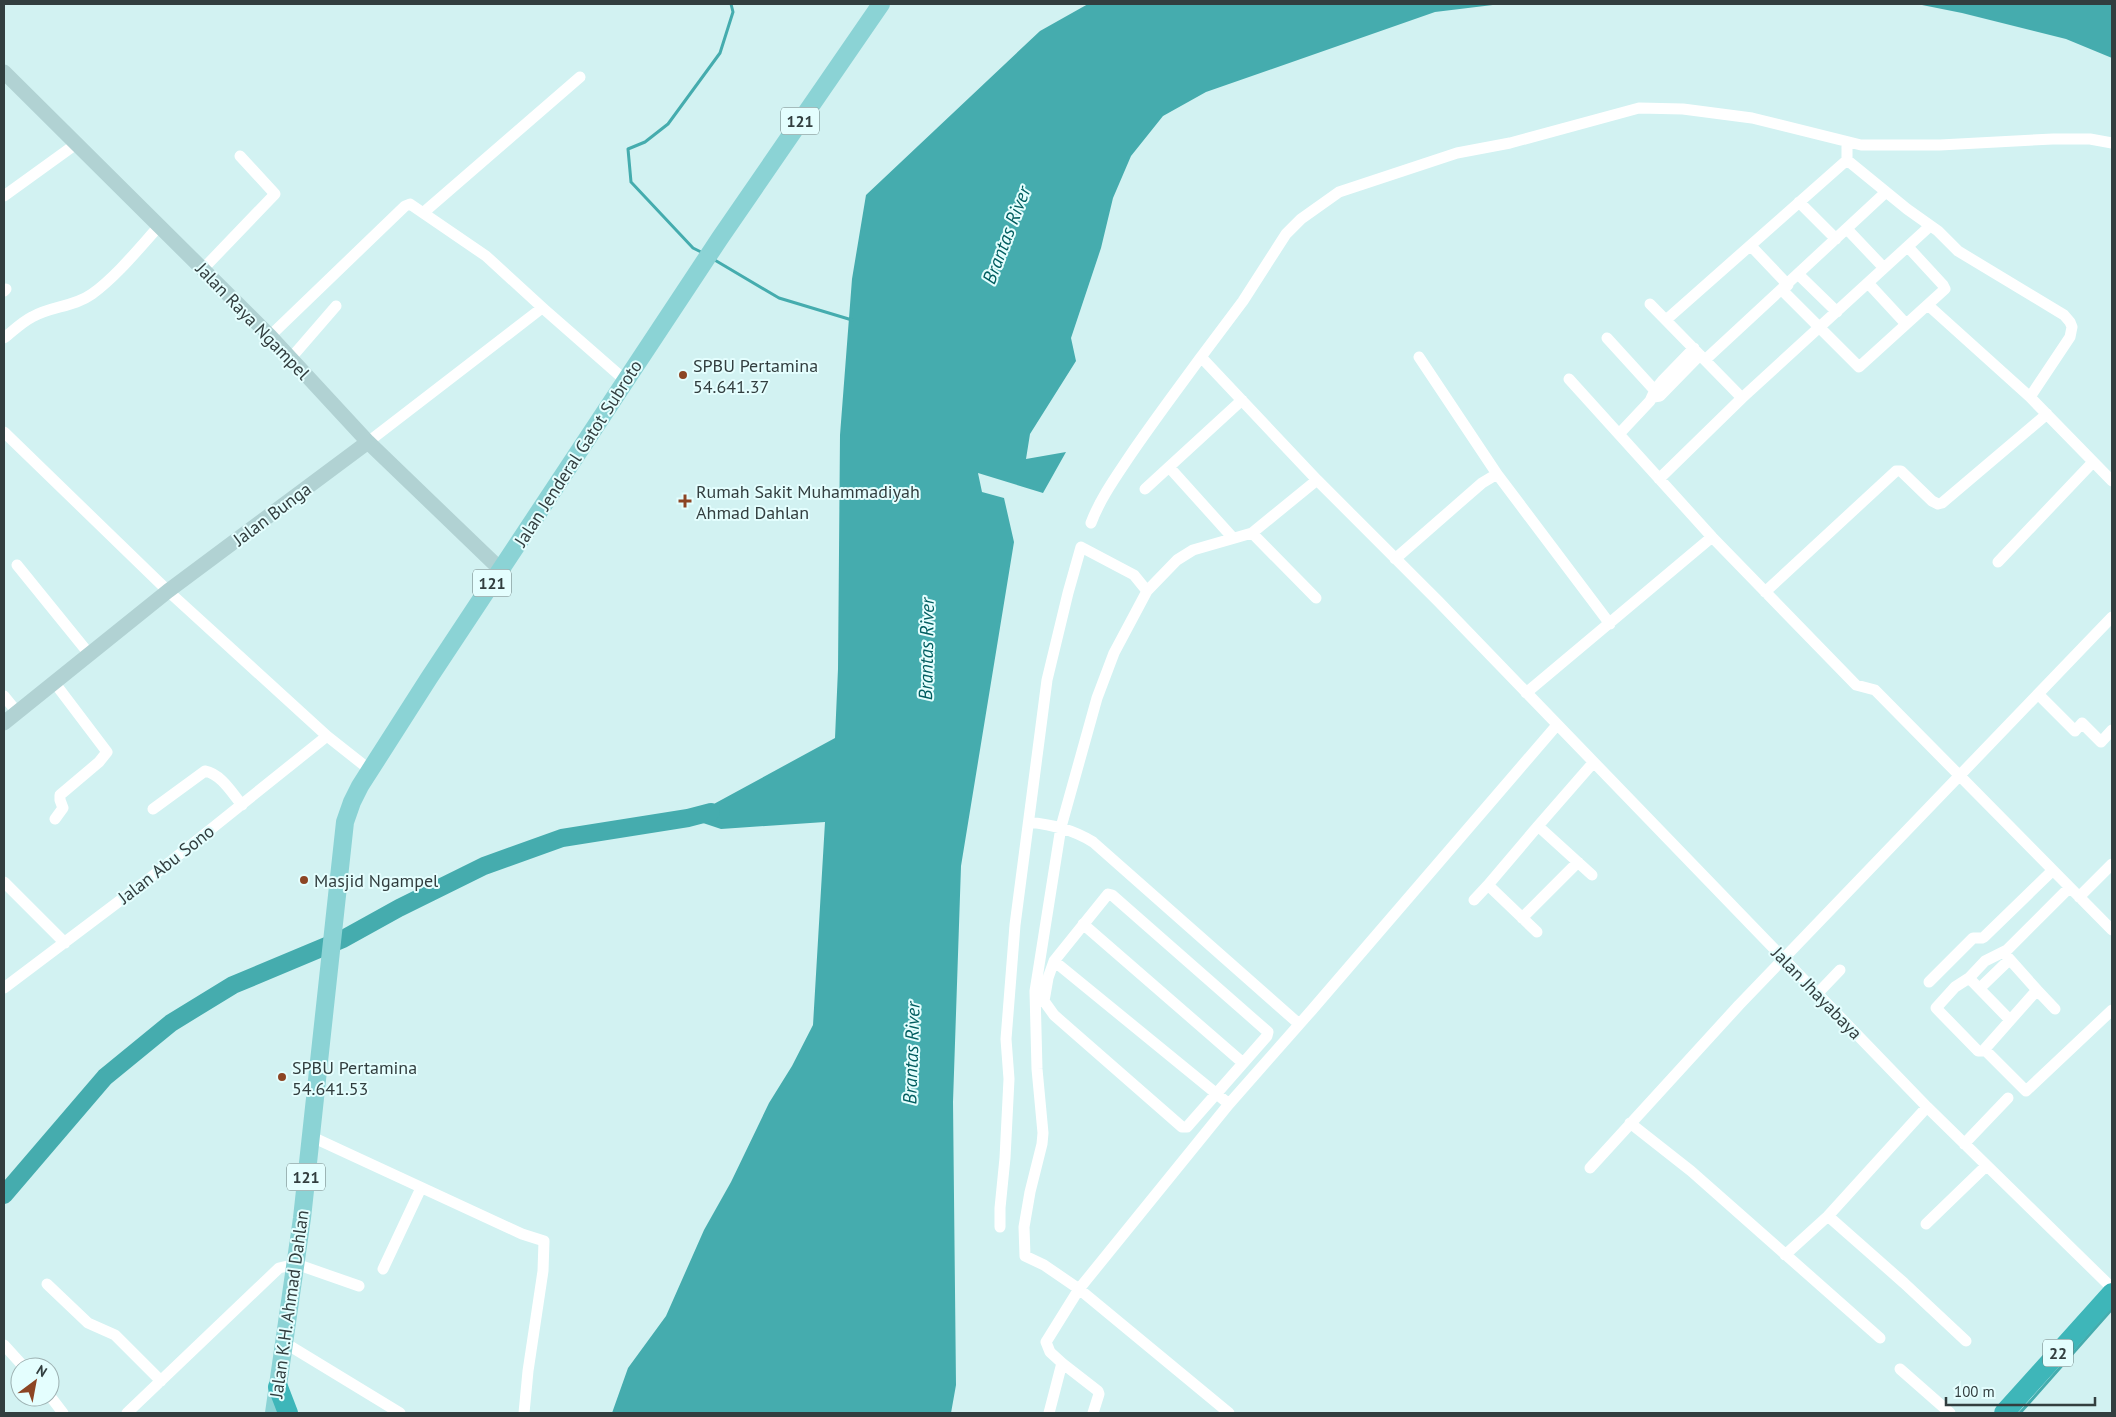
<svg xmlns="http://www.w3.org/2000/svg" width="2116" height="1417" font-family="'PT Sans',sans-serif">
<rect width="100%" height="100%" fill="#d2f2f2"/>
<path fill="#45acae" d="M1088,4H1501L1435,12L1206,92L1163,116L1131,156L1113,198L1101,248L1071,338L1076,361L1030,434L1026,459L1066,452L1043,493L978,473L982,492L1004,498L1014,542L961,866L953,1102L956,1385L951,1413H612L628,1368L666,1316L704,1230L731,1182L769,1103L792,1066L813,1025L825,822L721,829L688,818L835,738L838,669L840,435L852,279L866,195L1040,31Z
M1917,4H2112V58L2066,39L1962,13Z"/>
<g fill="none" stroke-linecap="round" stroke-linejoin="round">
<path stroke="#45acae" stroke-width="3" d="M703,253L693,248L631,182L628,149L645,142L668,124L720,53L733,12L731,4
M713,259L779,298L852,320
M2020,1413L2112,1309"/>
<path stroke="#45acae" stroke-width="18" d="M4,1195L105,1077L171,1023L233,985L343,939L399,908L484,866L562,838L688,818L711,812"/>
<path stroke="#fff" stroke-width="11" d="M2112,143L2090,139H2053L1940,145H1861L1752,118L1683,109L1639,108L1510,143L1457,153L1339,192L1301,219L1286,234L1243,301L1201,357L1317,480L1438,601L1927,1107L2112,1288
M1847,160L1907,209L1938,231L1958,251L2064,315L2070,322L2072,327L2070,337L2030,397L2112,481
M4,196L76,144
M1799,202L1836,239
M423,213L580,77
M1847,229L1884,268
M1751,246L1788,285
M203,269L275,194L240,156
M1799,275L1837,312
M1869,284L1906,324
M1782,290L1859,367L1945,289L1943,285L1908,247
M4,291L6,289
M1650,304L1742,398
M1929,306L2030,397
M1666,320L1847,160V142
M270,336L405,206L410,204L486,256L545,310L626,381
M4,338C13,331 22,322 32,317C51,306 74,307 92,294C117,276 140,247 160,225
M1607,338L1659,395
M291,358L336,306
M1705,360L1886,192
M1569,379L1712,537L1856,685L1875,690L2112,930
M1654,397L1660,396L1700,355
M4,432L168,591L327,736L370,770
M1619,434L1650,401L1655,390L1663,380L1694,348
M368,442L542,308
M1169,467L1233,538
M1497,474L1610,624
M1659,479L1742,398L1930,226
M1145,489L1242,400
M1091,523C1100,499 1115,478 1129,457C1152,423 1177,390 1201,357
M1252,533L1316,598
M1395,559L1482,483L1497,474L1419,357
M1998,562L2093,462
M17,565L90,655
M1765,592L1896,471H1901L1932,501L1938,504L1942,503L2047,414
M54,682L107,752L99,762L60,795V800L63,808L55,819
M1526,693L1712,537
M2038,694L2075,731L2082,723L2101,742L2112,730
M4,696L17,712
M153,809L205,771C221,774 232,793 242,805
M1029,822C1052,825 1072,829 1093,842L1299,1024
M1538,826L1593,763
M4,882L65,943
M1108,894L1112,895L1268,1032L1267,1036L1187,1127H1182L1054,1015L1044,1001L1048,978L1054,961Z
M2079,897L2112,864
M1474,900L1488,885
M1522,918L1578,862
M1083,924L1243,1063
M1537,932L1488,885L1538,826L1592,875
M2004,953L2037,990L1983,1051H1978L1936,1008L1955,987L1969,978L2010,1020
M1054,961L1229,1104
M1969,978L1985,961L2007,950L2069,888
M1929,982L1973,938H1982L1984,937L2052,871
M4,988L150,878L327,736
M1980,988L2009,960
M2037,990L2055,1009
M1818,993L1840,970
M1985,1050L2026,1091L2112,1010
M1630,1123L1691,1171L1880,1338
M310,1136L522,1234L544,1241L543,1271L528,1371L524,1413
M1964,1144L2008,1098
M1590,1168L1739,1005L2112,617
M1828,1216L1904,1283L1966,1341
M1926,1224L1986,1166
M1000,1227V1208L1005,1158L1009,1079L1006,1039L1015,925L1047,680L1068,593L1081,547L1134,575L1147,591
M1785,1255L1828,1216L1927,1107
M383,1269L421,1188
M47,1284L88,1323L115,1335L161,1381
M285,1343L400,1413
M4,1345L24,1367
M1062,1363L1098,1391L1099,1394L1093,1413
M1900,1369L1950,1413
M50,1396L63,1413
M127,1413L279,1268L296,1264L359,1286
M1049,1413L1062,1363L1050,1352L1046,1342L1079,1289L1229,1104L1311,1011L1557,725
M1229,1413L1079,1289L1044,1265L1025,1256L1024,1227L1030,1192L1042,1144L1043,1133L1037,1069L1035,991L1061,827L1097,698L1114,653L1147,591L1177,560L1193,550L1252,533L1317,480"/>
<path stroke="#b1d2d3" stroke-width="15" d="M4,72L270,336L368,442L501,570
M4,723L168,591L368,442"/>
<path stroke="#8bd3d5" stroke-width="18" d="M274,1413L302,1218L345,822L352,802L360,786L429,678L720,238L881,4"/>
<path stroke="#3eb6b9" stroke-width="20" d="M278,1387L288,1413
M2004,1413L2112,1293"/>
</g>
<g fill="#8c4524" stroke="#e4fefe" stroke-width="2">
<circle cx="683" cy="375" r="5"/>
<path d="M682.5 493.5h5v5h5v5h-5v5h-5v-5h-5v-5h5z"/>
<circle cx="304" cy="880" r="5"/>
<circle cx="282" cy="1077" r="5"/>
</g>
<g text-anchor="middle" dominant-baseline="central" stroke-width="4" stroke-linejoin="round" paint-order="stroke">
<g fill="#e4fefe" stroke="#677878" stroke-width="1">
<rect x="781" y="107.5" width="38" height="27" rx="4"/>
<rect x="473" y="569.5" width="38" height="27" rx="4"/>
<rect x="287" y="1163.5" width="38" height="27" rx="4"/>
<rect x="2043" y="1339.5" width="30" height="27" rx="4"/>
</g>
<g font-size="16" font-weight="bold" fill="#323e3f">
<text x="800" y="121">121</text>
<text x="492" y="583">121</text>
<text x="306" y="1177">121</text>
<text x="2058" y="1353">22</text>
</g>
<g font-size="18" fill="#323e3f" stroke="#e4fefe">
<text transform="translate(253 321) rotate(46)">Jalan Raya Ngampel</text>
<text transform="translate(578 453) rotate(-57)">Jalan Jenderal Gatot Subroto</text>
<text transform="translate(272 514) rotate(-37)">Jalan Bunga</text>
<text transform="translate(166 864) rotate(-38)">Jalan Abu Sono</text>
<text transform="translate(1817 993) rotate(46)">Jalan Jhayabaya</text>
<text transform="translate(289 1304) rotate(-82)">Jalan K.H. Ahmad Dahlan</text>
</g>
<g font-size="18" fill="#323e3f" stroke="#e4fefe" text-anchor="start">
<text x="693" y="365">SPBU Pertamina<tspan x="693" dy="21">54.641.37</tspan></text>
<text x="696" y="491">Rumah Sakit Muhammadiyah<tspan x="696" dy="21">Ahmad Dahlan</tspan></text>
<text x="314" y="880">Masjid Ngampel</text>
<text x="292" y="1067">SPBU Pertamina<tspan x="292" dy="21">54.641.53</tspan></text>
</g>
<g font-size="19" font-style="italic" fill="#005d5f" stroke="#e4fefe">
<text transform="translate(1006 235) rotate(-69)">Brantas River</text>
<text transform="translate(926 649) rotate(-89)">Brantas River</text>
<text transform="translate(911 1053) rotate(-88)">Brantas River</text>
</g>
</g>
<rect width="2116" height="1417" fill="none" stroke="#323e3f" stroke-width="10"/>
<g transform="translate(35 1382) rotate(32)"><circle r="24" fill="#e4fefe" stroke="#9db1b2"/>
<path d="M0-4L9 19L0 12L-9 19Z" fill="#8c4524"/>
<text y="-8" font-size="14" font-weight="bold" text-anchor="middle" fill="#323e3f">N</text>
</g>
<path d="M1946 1397v8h149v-8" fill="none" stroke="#323e3f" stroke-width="2.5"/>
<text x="1954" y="1397" font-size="15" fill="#323e3f" stroke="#e4fefe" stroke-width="4" paint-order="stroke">100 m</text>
</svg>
